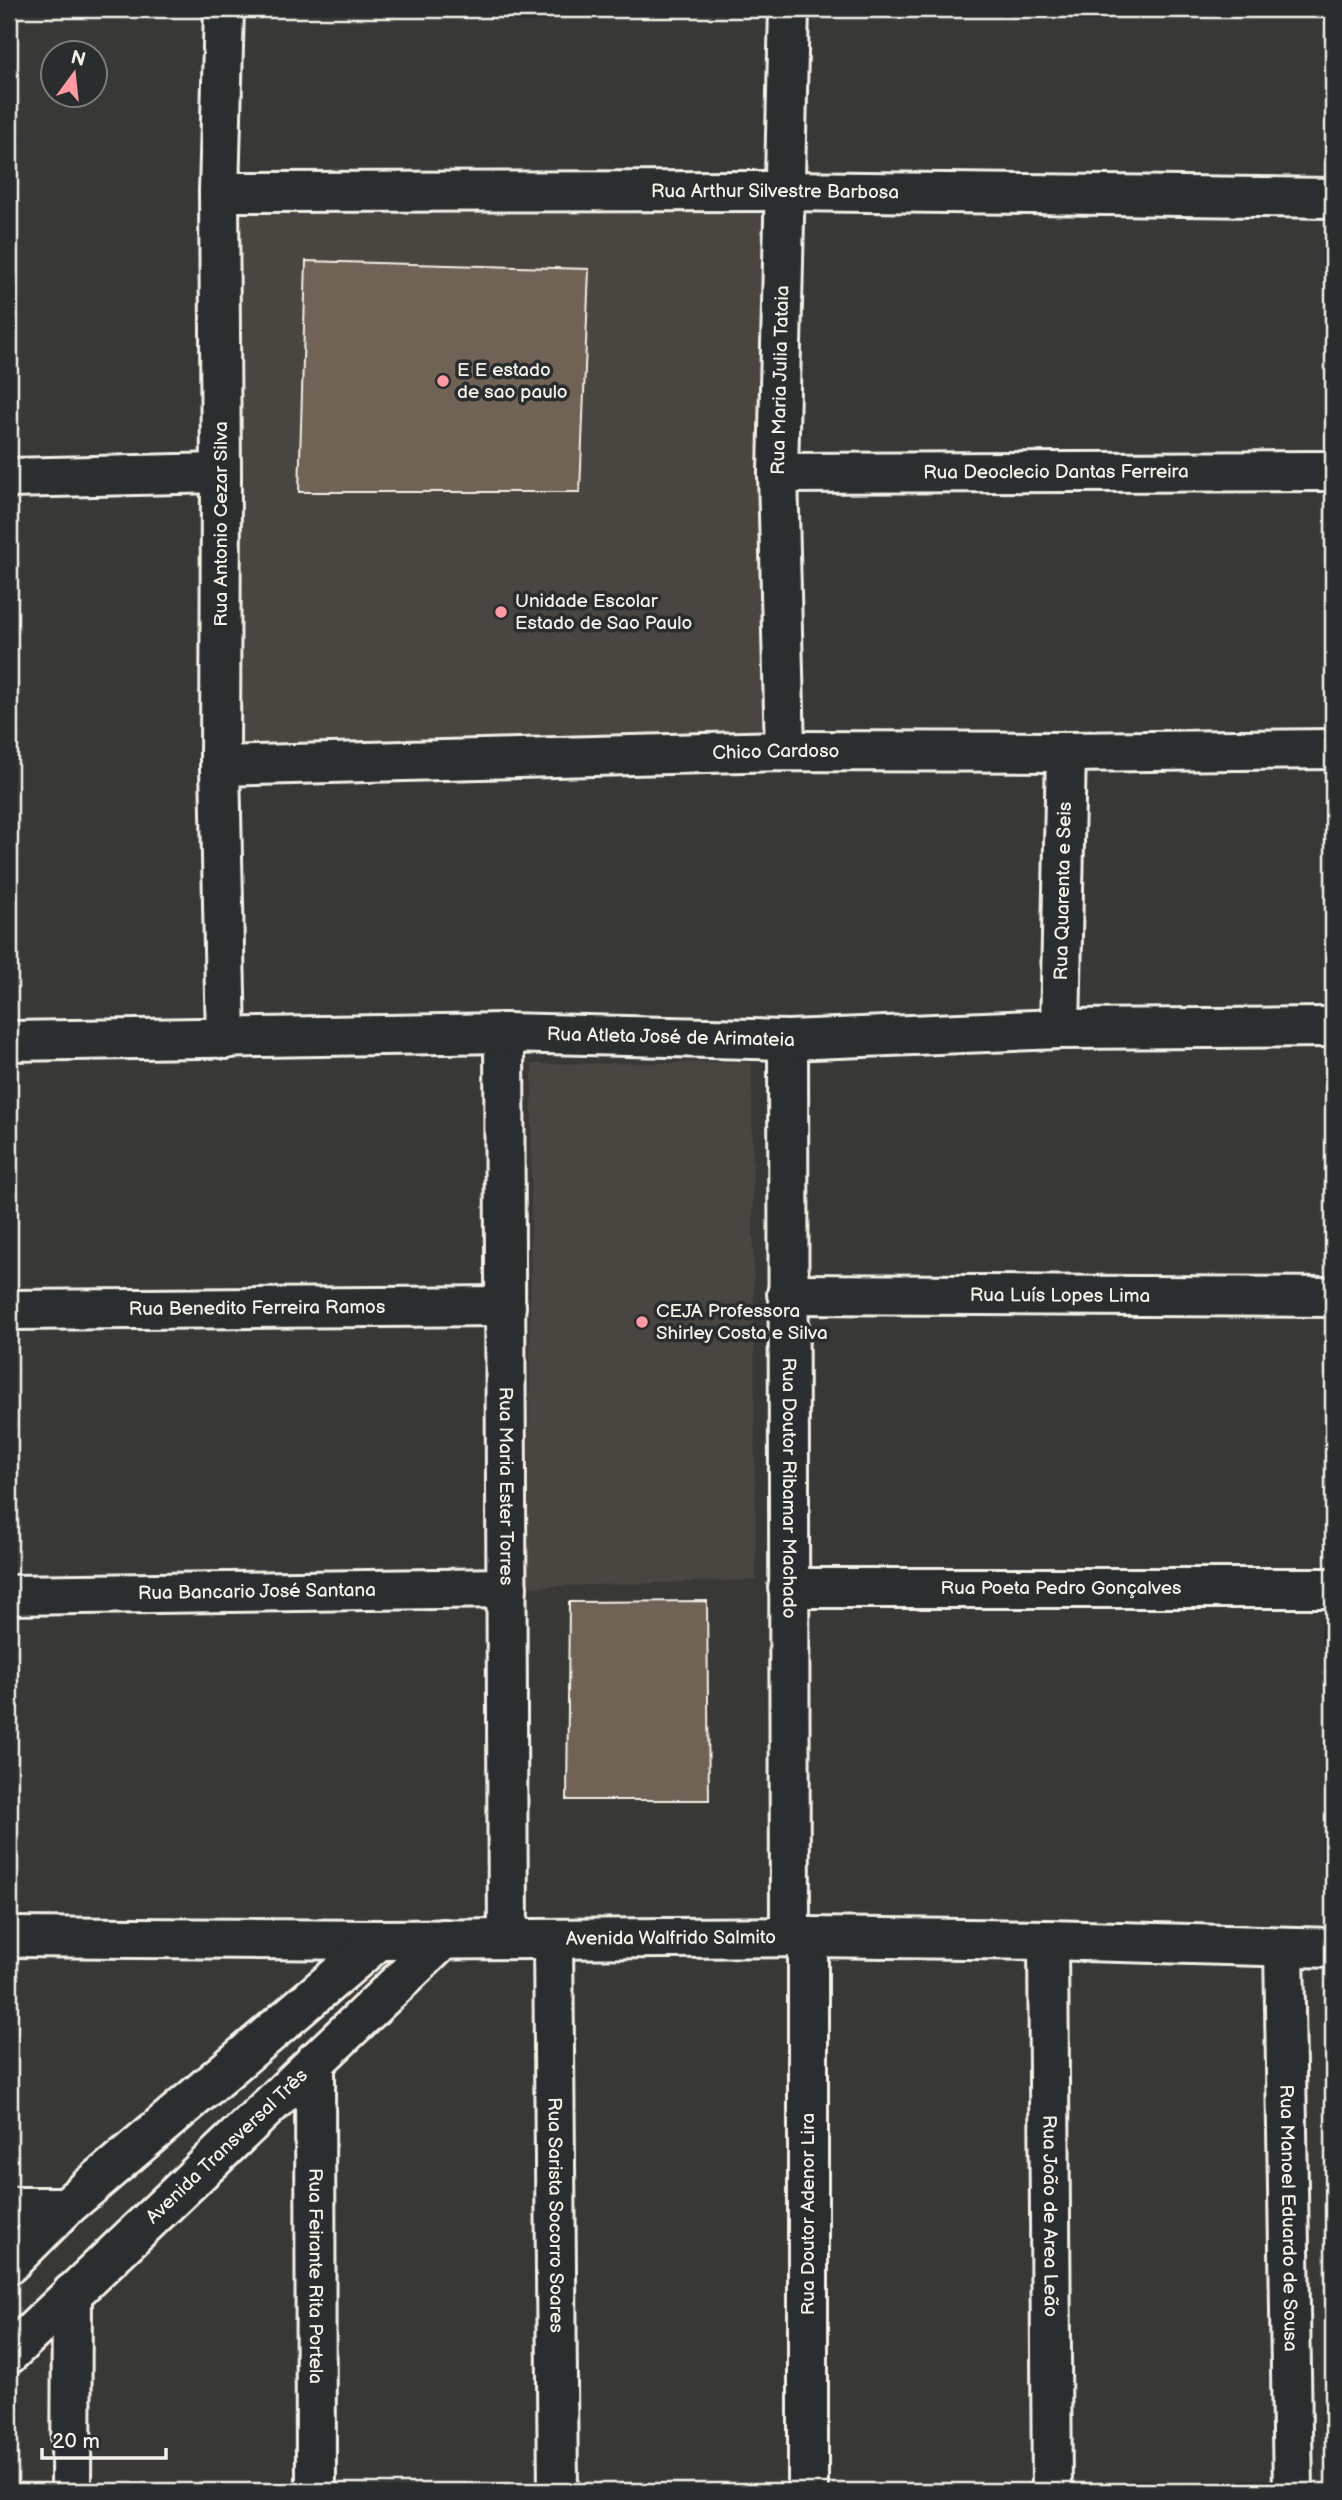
<svg xmlns="http://www.w3.org/2000/svg" width="1342" height="2500" font-family="'Balsamiq Sans',sans-serif">
<rect width="100%" height="100%" fill="#383836"/>
<filter id="ink" filterUnits="userSpaceOnUse"><feTurbulence type="fractalNoise" baseFrequency=".0143" numOctaves="2"/><feDisplacementMap in="SourceGraphic" scale="14" xChannelSelector="R" yChannelSelector="G"/><feConvolveMatrix kernelMatrix="1 2 1 2 8 2 1 2 1" color-interpolation-filters="sRGB"/></filter>
<g filter="url(#ink)">
<path fill="#494540" d="M786,191L785,751L220,766L219,192Z
M752,1062L756,1580L528,1587L532,1064Z"/>
<path fill="#716257" stroke="#f4f1e8" stroke-width="2" d="M306,261L589,269L580,492H299Z
M707,1601L709,1800H567L569,1602Z"/>
<g fill="none" stroke-linecap="round" stroke-linejoin="round">
<g stroke="#f4f1e8" stroke-width="44">
<g id="minor">
<path d="M224,9L219,192L221,473L220,766L226,1039"/>
<path id="s1" d="M219,192L786,191L1333,198"/>
<path id="s2" d="M778,473L1333,471"/>
<path d="M9,478L221,473"/>
<path id="s3" d="M785,751L778,473L789,9"/>
<path id="s4" d="M220,766L785,751L1066,752L1333,749"/>
<path id="s5" d="M1060,1029L1066,752"/>
<path id="s6" d="M504,1033L508,1938"/>
<path id="s7" d="M788,1040L790,1937"/>
<path id="s8" d="M9,1041L504,1033L788,1040L1060,1029L1333,1027"/>
<path id="s9" d="M787,1294L1333,1297"/>
<path id="s10" d="M9,1310L506,1306"/>
<path id="s11" d="M788,1588H1333"/>
<path id="s12" d="M9,1595L507,1588"/>
<path id="s13" d="M553,1939L558,2491"/>
<path id="s14" d="M1048,1940L1052,2491"/>
<path id="s15" d="M1284,1947L1293,2491"/>
<path id="s16" d="M315,2061L316,2491"/>
<path d="M9,2207H66"/>
<path d="M71,2491L72,2293"/>
<path d="M808,2491V1937"/>
</g>
</g>
<g stroke="#f4f1e8" stroke-width="44">
<g id="tertiary">
<path id="s17" d="M9,1937L379,1940L808,1937L1048,1940L1333,1948"/>
<path d="M9,2264L66,2207L379,1940"/>
<path id="s18" d="M9,2354L444,1939"/>
</g>
</g>
<use href="#minor" stroke="#2a2d2e" stroke-width="38"/>
<use href="#tertiary" stroke="#2a2d2e" stroke-width="38"/>
</g>
</g>
<g fill="#ff9aa2" stroke="#2a2d2e" stroke-width="2.5">
<circle cx="443" cy="381" r="7"/>
<circle cx="501" cy="612" r="7"/>
<circle cx="642" cy="1322" r="7"/>
</g>
<g text-anchor="middle" dominant-baseline="central" stroke-width="7" stroke-linejoin="round" paint-order="stroke">
<g font-size="19" fill="#f4f1e8" stroke="#2a2d2e">
<text stroke="none"><textPath href="#s1" startOffset="556">Rua Arthur Silvestre Barbosa</textPath></text>
<text stroke="none"><textPath href="#s3" startOffset="371">Rua Maria Julia Tataia</textPath></text>
<text stroke="none"><textPath href="#s2" startOffset="278">Rua Deoclecio Dantas Ferreira</textPath></text>
<text transform="translate(221 524) rotate(-90)">Rua Antonio Cezar Silva</text>
<text stroke="none"><textPath href="#s4" startOffset="556">Chico Cardoso</textPath></text>
<text stroke="none"><textPath href="#s5" startOffset="138">Rua Quarenta e Seis</textPath></text>
<text stroke="none"><textPath href="#s8" startOffset="662">Rua Atleta José de Arimateia</textPath></text>
<text stroke="none"><textPath href="#s9" startOffset="273">Rua Luís Lopes Lima</textPath></text>
<text stroke="none"><textPath href="#s10" startOffset="248">Rua Benedito Ferreira Ramos</textPath></text>
<text stroke="none"><textPath href="#s6" startOffset="453">Rua Maria Ester Torres</textPath></text>
<text stroke="none"><textPath href="#s7" startOffset="448">Rua Doutor Ribamar Machado</textPath></text>
<text stroke="none"><textPath href="#s11" startOffset="273">Rua Poeta Pedro Gonçalves</textPath></text>
<text stroke="none"><textPath href="#s12" startOffset="248">Rua Bancario José Santana</textPath></text>
<text stroke="none"><textPath href="#s17" startOffset="662">Avenida Walfrido Salmito</textPath></text>
<text stroke="none"><textPath href="#s18" startOffset="301">Avenida Transversal Três</textPath></text>
<text transform="translate(808 2214) rotate(-90)">Rua Doutor Adenor Lira</text>
<text stroke="none"><textPath href="#s13" startOffset="276">Rua Sarista Socorro Soares</textPath></text>
<text stroke="none"><textPath href="#s14" startOffset="276">Rua João de Area Leão</textPath></text>
<text stroke="none"><textPath href="#s15" startOffset="271">Rua Manoel Eduardo de Sousa</textPath></text>
<text stroke="none"><textPath href="#s16" startOffset="215">Rua Feirante Rita Portela</textPath></text>
</g>
<g font-size="19" fill="#f4f1e8" stroke="#2a2d2e" text-anchor="start">
<text x="457" y="370">E E estado<tspan x="457" dy="22">de sao paulo</tspan></text>
<text x="515" y="601">Unidade Escolar<tspan x="515" dy="22">Estado de Sao Paulo</tspan></text>
<text x="656" y="1311">CEJA Professora<tspan x="656" dy="22">Shirley Costa e Silva</tspan></text>
</g>
</g>
<rect width="1342" height="2500" fill="none" stroke="#2a2d2e" stroke-width="35"/>
<rect x="18" y="18" width="1307" height="2465" fill="none" stroke="#f4f1e8" stroke-width="2.5" filter="url(#ink)"/>
<g transform="translate(74 74) rotate(15)"><circle r="33" fill="#2a2d2e" stroke="#7b7b78" stroke-width="2"/>
<path d="M0-5L12 26L0 18L-12 26Z" fill="#ff9aa2"/>
<text y="-10" font-size="19" font-weight="bold" text-anchor="middle" fill="#f4f1e8">N</text>
</g>
<path d="M42 2448v10h124v-10" fill="none" stroke="#f4f1e8" stroke-width="3.5"/>
<text x="52" y="2448" font-size="21" fill="#f4f1e8" stroke="#2a2d2e" stroke-width="5" paint-order="stroke">20 m</text>
</svg>
